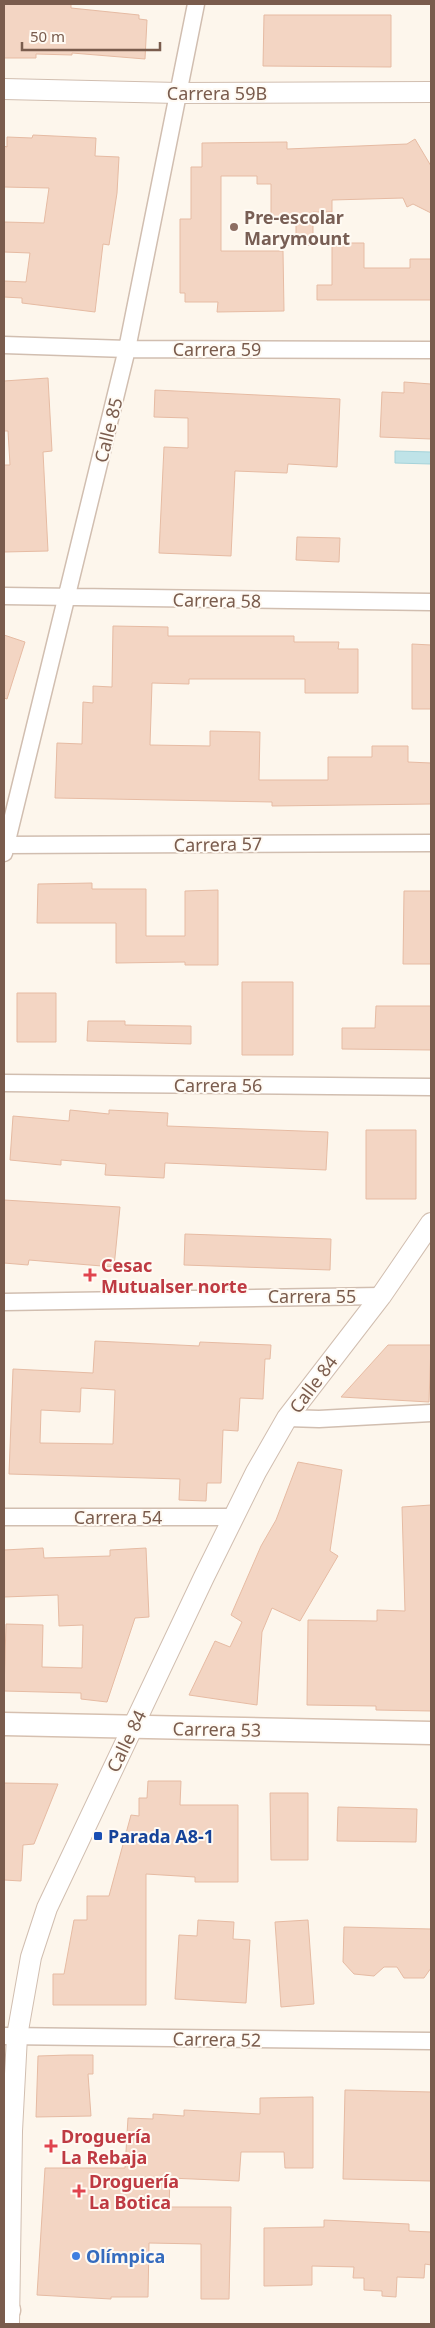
<svg xmlns="http://www.w3.org/2000/svg" width="435" height="2328" font-family="'Noto Sans',sans-serif">
<rect width="100%" height="100%" fill="#fdf6ec"/>
<path fill="#bfe3e8" stroke="#a5d3da" d="M395,451L431,452V464L395,463Z"/>
<path fill="#f3d5c3" stroke="#e6bba3" fill-rule="evenodd" d="M4,4H71V8L139,15V19L147,20L145,59L72,53V55L36,54V58H4Z
M264,15H391V67L263,66Z
M33,135L96,138L95,156L119,157L117,193L109,245L103,244L95,312L22,303V298L4,297V281L26,282L30,253L4,252V222L44,223L49,188L4,187V146L7,147V137L32,138Z
M415,139L431,166V213L413,204L407,207L403,198L332,200V212H313V245L296,246V219H271V184H257V176H221V251H283L284,311L217,312L218,302H185V293H180V219H191V167H202V143L287,142V149L407,144Z
M332,243H364V268H410V259H431V300H317V285H332Z
M48,378L52,451L43,452L48,551L4,552V465H10L8,431H4V381Z
M404,382L431,384V439L380,437L382,392L404,393Z
M155,390L340,399L337,467L288,464L287,473L235,471L231,556L159,553L164,447L188,448V418L154,417Z
M297,537L340,538L339,562L296,560Z
M113,626L168,627V636H294V642H339L338,649H358V693H305V679H189V684L152,683L150,745L210,746V731L260,732L259,780H328V757H372V746H408V762L431,763V804L272,806V802L55,798L57,743L82,744L83,702L93,703V686L112,687Z
M4,635L25,642L7,699L4,698Z
M412,644L431,645V709H412Z
M92,883V889H146V936H185V891L218,890V965H185V962L116,963V923H37L38,884Z
M404,891H431V964H403Z
M242,982H293V1055H242Z
M17,993H56V1042H17Z
M376,1006H431V1050L342,1049V1028H375Z
M88,1021H125V1025L191,1026V1044L87,1041Z
M70,1110L109,1114V1110L168,1113L167,1126L328,1132L326,1170L165,1163L164,1178L105,1175L106,1164L61,1160V1165L10,1160L13,1116L69,1121Z
M366,1130H416V1199H366Z
M4,1200L120,1207L114,1267L29,1260L28,1265L4,1263Z
M185,1234L331,1239L330,1270L184,1265Z
M95,1341L199,1346L200,1342L271,1345L270,1359H265L263,1399L240,1398L238,1431L223,1430L221,1483H207L206,1501L179,1500L180,1479L9,1474L13,1369L93,1373ZM81,1388L115,1390L113,1444L40,1443L41,1410L80,1412Z
M388,1345H431L429,1402L341,1397Z
M298,1462L342,1470L330,1551L338,1556L300,1621L272,1608L262,1632L257,1705L189,1695L215,1641L230,1647L242,1622L231,1615L261,1546L276,1520Z
M431,1505V1711L376,1710V1706L307,1705L308,1620L377,1621V1610L405,1611L402,1507Z
M43,1548L44,1558L110,1556V1550L146,1548L149,1617L135,1618L107,1702L81,1699V1693L4,1691L6,1624L43,1625L42,1667L82,1668L83,1625L59,1626L58,1595L4,1597V1550Z
M148,1781H181L180,1805H238V1882H195V1877L146,1874V2005H53V1974H64L74,1920H87V1896H109L131,1815L139,1816V1798H147Z
M4,1783L58,1784L34,1844L23,1845L21,1881L4,1880Z
M270,1793H308V1860H271Z
M338,1807L417,1809L416,1842L337,1841Z
M198,1920L234,1922L233,1939L250,1940L246,2003L175,1999L179,1935L197,1936Z
M308,1920L314,2004L281,2007L275,1922Z
M344,1927L431,1929V1968L424,1978H404L397,1967H384L374,1976L354,1974L343,1962Z
M69,2055H93V2074H88L91,2116L36,2117L38,2056Z
M345,2090L431,2092V2181L343,2179Z
M313,2097V2168H285L284,2152H241L239,2181L170,2178L169,2207H231L229,2299H201V2244L149,2243L148,2297H111V2299L37,2295L45,2168H125L128,2118L153,2119V2114L184,2116V2110L260,2114V2098Z
M324,2220L409,2224V2231L431,2232V2265L425,2264L424,2278L397,2277L396,2297L382,2296V2291L364,2290V2278H353L354,2267L312,2266V2285L264,2286V2228L324,2227Z"/>
<g fill="none" stroke-linecap="round" stroke-linejoin="round">
<g stroke="#d1beb0" stroke-width="19">
<path id="minor" d="M4,345L127,349L431,350
M4,596L431,602
M4,845L431,843
M4,853L127,349L196,4
M4,1083L431,1087
M4,1302L381,1296
M287,1418L319,1419L431,1413
M4,1517H232
M4,2036L431,2041"/>
</g>
<g stroke="#d1beb0" stroke-width="22">
<path id="tertiary" d="M4,89L178,93L431,92
M9,2324L12,2131L17,2036L31,1957L47,1908L204,1577L256,1472L287,1418L381,1296L431,1223"/>
</g>
<g stroke="#d6c0b0" stroke-width="25">
<path id="secondary" d="M4,1724L431,1733
M4,2309L9,2310"/>
</g>
<use href="#minor" stroke="#fff" stroke-width="16"/>
<use href="#tertiary" stroke="#fff" stroke-width="20"/>
<use href="#secondary" stroke="#fff" stroke-width="22"/>
</g>
<circle fill="#8d6e63" stroke="#fffaf3" stroke-width="2" cx="234" cy="227" r="5"/>
<g fill="#e0444e" stroke="#fffaf3" stroke-width="2">
<path d="M87.5 1267.5h5v5h5v5h-5v5h-5v-5h-5v-5h5z"/>
<path d="M48.5 2138.5h5v5h5v5h-5v5h-5v-5h-5v-5h5z"/>
<path d="M76.5 2183.5h5v5h5v5h-5v5h-5v-5h-5v-5h5z"/>
</g>
<rect fill="#1a4fb4" stroke="#fffaf3" stroke-width="2" x="93" y="1831" width="10" height="10" rx="2.5"/>
<circle fill="#3f7fe0" stroke="#fffaf3" stroke-width="2" cx="76" cy="2256" r="5"/>
<g text-anchor="middle" dominant-baseline="central" stroke-width="4" stroke-linejoin="round" paint-order="stroke">
<g font-size="18" fill="#7a5c4d" stroke="#fffaf3">
<text x="217" y="93">Carrera 59B</text>
<text x="217" y="349">Carrera 59</text>
<text transform="translate(108 430) rotate(-76)">Calle 85</text>
<text transform="translate(217 600) rotate(1)">Carrera 58</text>
<text transform="translate(218 844) rotate(-1)">Carrera 57</text>
<text x="218" y="1085">Carrera 56</text>
<text x="312" y="1296">Carrera 55</text>
<text transform="translate(313 1384) rotate(-53)">Calle 84</text>
<text x="118" y="1517">Carrera 54</text>
<text transform="translate(217 1729) rotate(1)">Carrera 53</text>
<text transform="translate(126 1741) rotate(-64)">Calle 84</text>
<text transform="translate(217 2039) rotate(1)">Carrera 52</text>
</g>
<g font-size="18" font-weight="bold" fill="#785e54" stroke="#fffaf3" text-anchor="start">
<text x="244" y="217">Pre-escolar<tspan x="244" dy="21">Marymount</tspan></text>
</g>
<g font-size="18" font-weight="bold" fill="#be3a42" stroke="#fffaf3" text-anchor="start">
<text x="101" y="1265">Cesac<tspan x="101" dy="21">Mutualser norte</tspan></text>
<text x="61" y="2136">Droguería<tspan x="61" dy="21">La Rebaja</tspan></text>
<text x="89" y="2181">Droguería<tspan x="89" dy="21">La Botica</tspan></text>
</g>
<g font-size="18" font-weight="bold" fill="#164399" stroke="#fffaf3" text-anchor="start">
<text x="108" y="1836">Parada A8-1</text>
</g>
<g font-size="18" font-weight="bold" fill="#366cbe" stroke="#fffaf3" text-anchor="start">
<text x="86" y="2256">Olímpica</text>
</g>
</g>
<rect width="435" height="2328" fill="none" stroke="#7a5c4d" stroke-width="10"/>
<path d="M22 42v8h138v-8" fill="none" stroke="#7a5c4d" stroke-width="2.5"/>
<text x="30" y="42" font-size="15" fill="#7a5c4d" stroke="#fffaf3" stroke-width="4" paint-order="stroke">50 m</text>
</svg>
